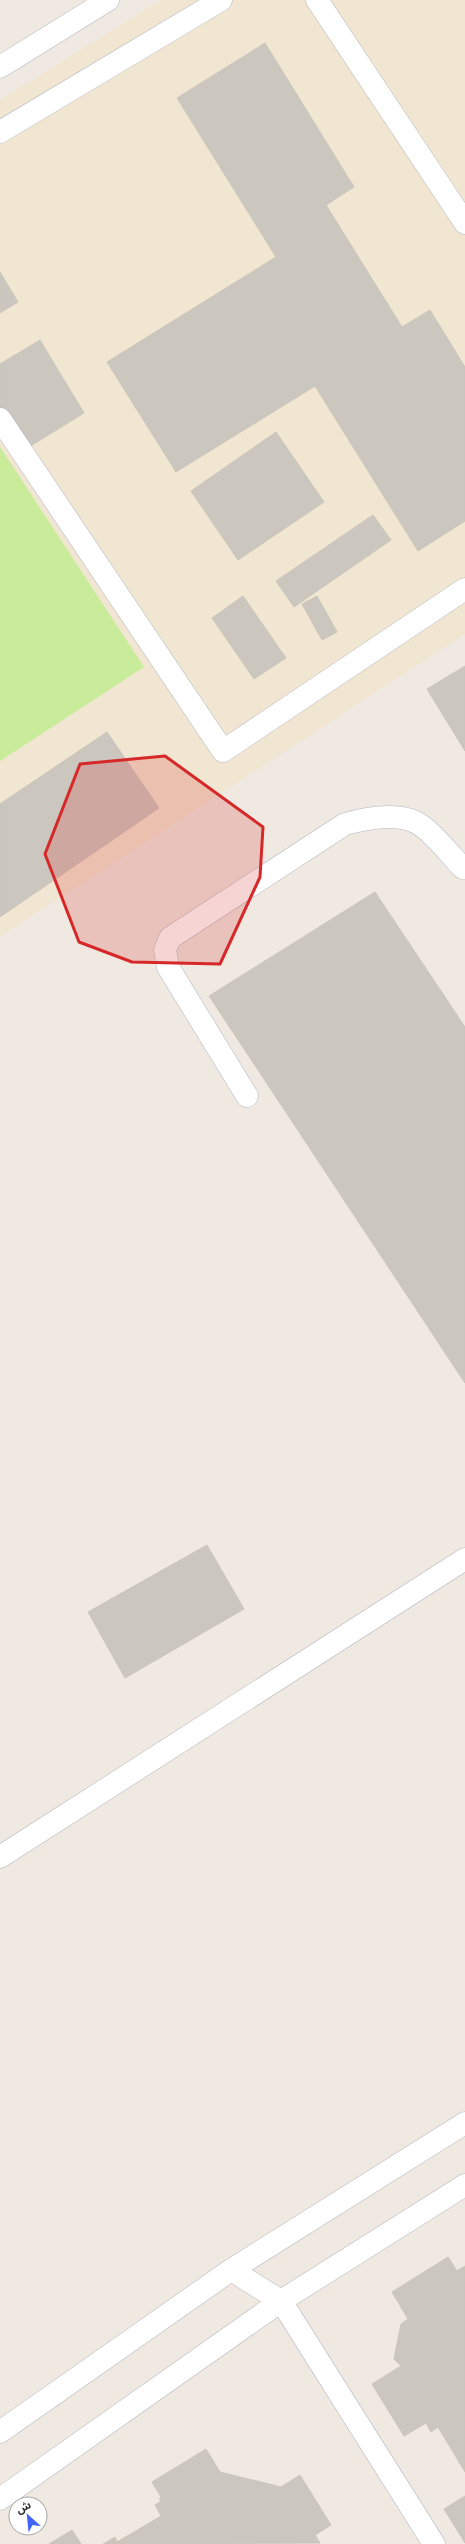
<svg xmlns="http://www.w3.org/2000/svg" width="465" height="2544" font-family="Roboto,'Noto Sans Arabic',sans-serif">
<rect width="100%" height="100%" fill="#efe9e1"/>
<path fill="#f0e6d1" d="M161,0H465V634L0,937V100Z"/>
<path fill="#c9ec9a" d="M0,447L144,667L0,761Z"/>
<path fill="#cbc7bf" stroke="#cbc5ba" d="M265,43L354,187L326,205L402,327L430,310L465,367V521L418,551L315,386L176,472L107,362L276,257L177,98Z
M0,272L18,302L0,313Z
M40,340L84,413L24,450L0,411V364Z
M276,432L324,502L238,560L191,491Z
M373,515L391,540L294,607L276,581Z
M243,596L286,658L254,679L212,618Z
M317,596L337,632L322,640L302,604Z
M465,666V751L427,689Z
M107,732L159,808L0,917V804Z
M375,892L465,1027V1383L209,996Z
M207,1545L244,1609L125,1678L88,1612Z
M448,2257L457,2271L465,2266V2472L438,2427L431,2432L426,2423L404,2436L372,2384L401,2366L394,2359L401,2324L408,2319L392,2292Z
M206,2449L220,2472L281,2487L300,2475L331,2525L315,2535L320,2543L103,2544L115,2537L117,2542L161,2516L155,2505L161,2501L159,2499L161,2497L152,2482Z
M465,2496V2543L444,2509Z
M72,2530L81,2544H49Z"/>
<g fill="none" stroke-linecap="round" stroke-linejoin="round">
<g stroke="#b4b7c1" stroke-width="23">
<path id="service" d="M317,0L465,223
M0,132L221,0
M0,419L223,751L465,589
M247,1096L168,967L165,950L170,938L345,824C367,818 402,811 422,826C437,837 450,855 463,868L465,867"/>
</g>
<g stroke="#b4b7c1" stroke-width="23">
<path id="minor" d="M0,67L108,0
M0,1857L465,1559
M231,2270L281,2301L434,2544
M0,2432L231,2270L465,2123
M0,2499L281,2301L465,2185"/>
</g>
<use href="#service" stroke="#fff" stroke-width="22"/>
<use href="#minor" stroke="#fff" stroke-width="22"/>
</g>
<path fill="#d62828" fill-opacity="0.2" stroke="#d62828" stroke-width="3" stroke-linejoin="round" d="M165,756L263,827L260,877L220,964L132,962L79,942L45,854L80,764Z"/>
<g transform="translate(28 2516) rotate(333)"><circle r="19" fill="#ffffff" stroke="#ababab"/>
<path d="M0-3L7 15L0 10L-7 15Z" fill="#4264fb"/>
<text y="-6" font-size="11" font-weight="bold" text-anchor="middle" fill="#2e2e2e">ش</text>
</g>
</svg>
